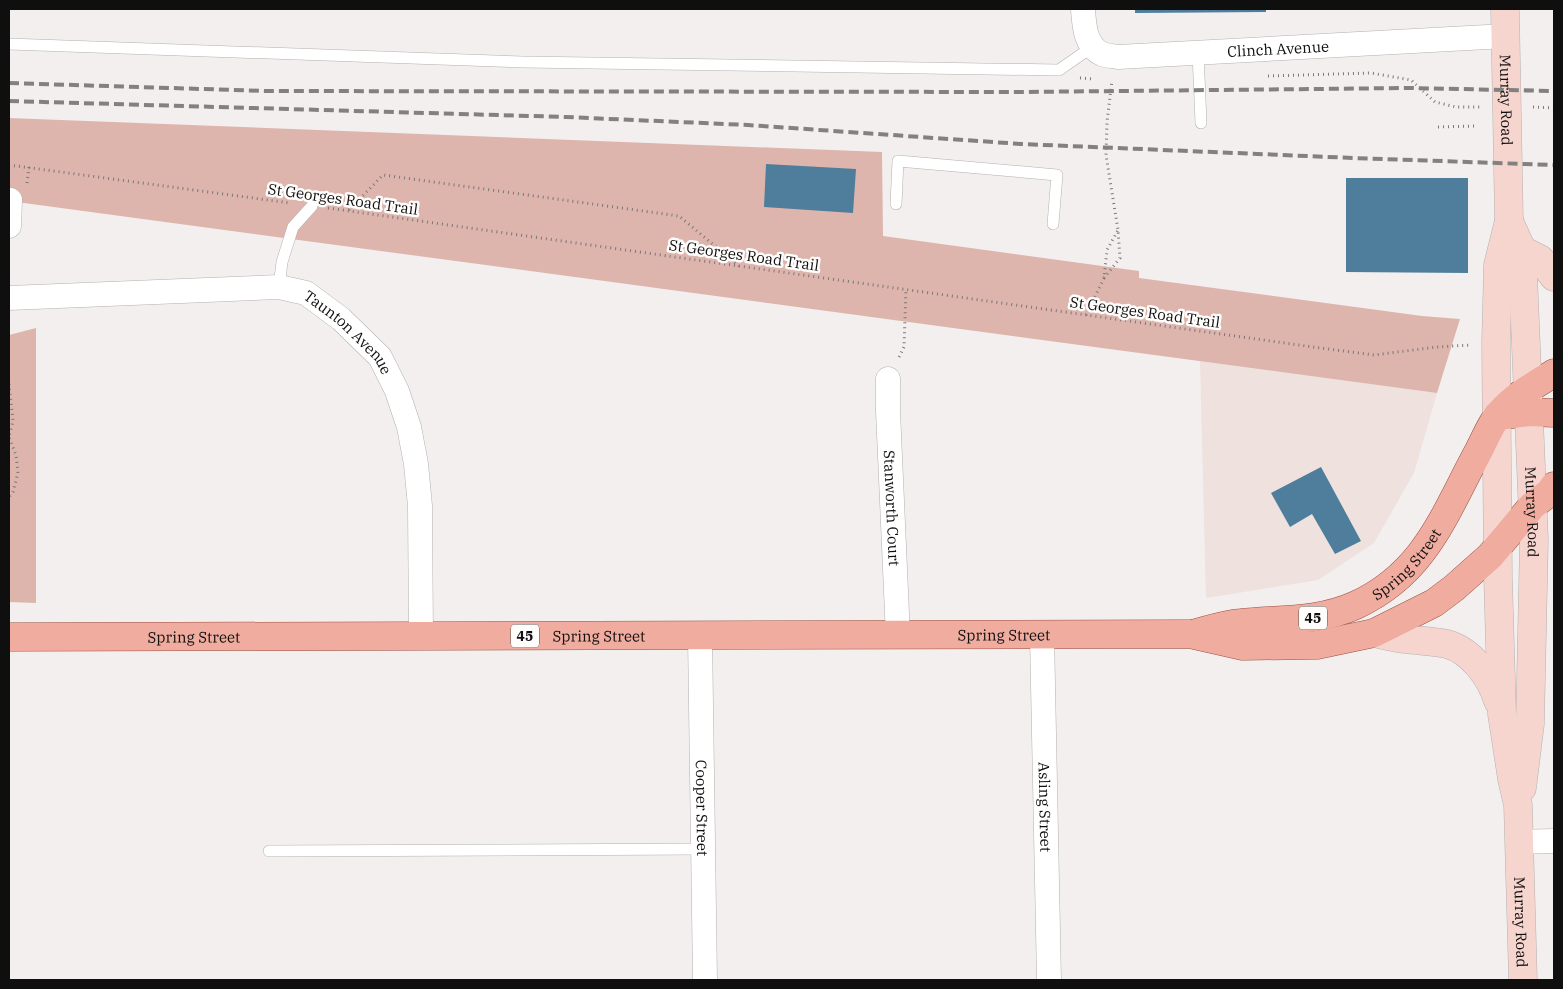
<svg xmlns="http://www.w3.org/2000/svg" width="1563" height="989" font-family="'IBM Plex Serif',serif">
<rect width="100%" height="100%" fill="#f3efee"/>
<path fill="#eee1de" d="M1200,361L1437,393L1414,473L1374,543L1318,580L1206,598Z"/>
<path fill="#ddb5ad" d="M9,118L882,152L883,236L1139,271V278L1422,316L1460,319L1437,393L9,201Z
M36,328V603L9,602V335Z"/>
<path fill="#4e7e9c" d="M1135,9H1266V12L1135,13Z
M766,164L856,169L853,213L764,207Z
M1346,178H1468V273L1346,272Z
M1321,467L1361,541L1335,554L1312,514L1290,527L1271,493Z"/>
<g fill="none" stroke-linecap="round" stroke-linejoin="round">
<g stroke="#b4b0af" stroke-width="12">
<path id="lane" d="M9,44L523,62L1059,70L1092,47
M1198,53L1201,123
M896,204L898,161L1057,175L1053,224
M279,287L282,262L293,227L312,206
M269,851L703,849"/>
</g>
<g stroke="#b4b0af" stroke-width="25">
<g id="street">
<path id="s1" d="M1083,9C1084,25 1085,46 1102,54C1107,56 1113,56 1118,57L1506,36"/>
<path d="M9,226L10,200"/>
<path id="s2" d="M9,298L279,287L306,293L341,319L380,357L397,391L409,427L416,464L420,506L421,637"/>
<path id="s3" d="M888,379V411L898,636"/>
<path id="s4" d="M1042,635L1049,980"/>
<path id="s5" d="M700,636L705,980"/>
<path d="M1519,842L1554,841"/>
</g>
</g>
<g stroke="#b4b0af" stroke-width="29">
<g id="secondary">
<path id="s6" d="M1505,9L1509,221L1498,265L1496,342L1498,577L1502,714L1512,779L1518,805L1523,980"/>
<path id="s7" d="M1509,221L1522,250L1534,540L1530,724L1522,788"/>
<path d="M1522,250L1540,259L1554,277"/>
<path d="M1374,633C1384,635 1394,638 1405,639C1419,641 1433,641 1447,644C1472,651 1491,678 1498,701"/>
</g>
</g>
<g stroke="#9a5143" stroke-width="29">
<g id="primary">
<path d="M1497,416L1529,412L1554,413"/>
<path id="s8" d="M1196,633C1211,629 1226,624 1241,623C1280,619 1319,622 1356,605C1425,573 1444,515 1477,454C1484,441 1490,425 1499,414C1514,396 1535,385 1554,373"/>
<path id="s9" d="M9,637L1190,634L1243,646L1317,645L1374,633L1434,603L1454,588L1490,556L1532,506L1550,492L1554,486"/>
</g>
</g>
<path stroke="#7b7878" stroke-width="3" stroke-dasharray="1 4" stroke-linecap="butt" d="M1268,76L1371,73L1411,80L1435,102L1456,107H1482
M1080,78L1094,79
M1533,107L1554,108
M1438,127L1477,126
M9,165L290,203
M27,183L29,167
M328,208L1313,347L1374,355L1437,347L1471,345
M349,210L383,175L679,216L739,266
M1104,278L1120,258L1118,230L1106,155L1107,122L1112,80
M1086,315L1104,278L1107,250L1118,230
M899,357L904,347L906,289
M9,384L13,421L9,437L16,455L18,473L13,492L9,497"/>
<use href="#lane" stroke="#fff" stroke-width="11"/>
<use href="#street" stroke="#fff" stroke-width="24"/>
<use href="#secondary" stroke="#f7d5cf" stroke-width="28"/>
<use href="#primary" stroke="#efac9f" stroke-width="28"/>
<path stroke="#838080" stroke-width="4" stroke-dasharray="10 5" stroke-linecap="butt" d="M9,83L267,91L1021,92L1410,88L1554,91
M9,101L566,117L748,125L1021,144L1354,158L1554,165"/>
</g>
<g text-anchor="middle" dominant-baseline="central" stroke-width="5" stroke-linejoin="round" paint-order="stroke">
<g fill="#fffcfc" stroke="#585656" stroke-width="1">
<rect x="1299" y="606.5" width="28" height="23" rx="4"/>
<rect x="511" y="624.5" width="28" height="23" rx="4"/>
</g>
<g font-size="14" font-weight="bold" fill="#100f0f">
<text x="1313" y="618">45</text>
<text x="525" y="636">45</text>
</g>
<g font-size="15" fill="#100f0f" stroke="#fffcfc">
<text stroke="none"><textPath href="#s1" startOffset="228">Clinch Avenue</textPath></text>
<text stroke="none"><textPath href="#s6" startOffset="91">Murray Road</textPath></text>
<text transform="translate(343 199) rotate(8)">St Georges Road Trail</text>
<text transform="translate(744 255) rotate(8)">St Georges Road Trail</text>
<text transform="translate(1145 312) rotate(8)">St Georges Road Trail</text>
<text stroke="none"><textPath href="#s2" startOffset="356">Taunton Avenue</textPath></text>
<text stroke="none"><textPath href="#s3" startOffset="129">Stanworth Court</textPath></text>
<text stroke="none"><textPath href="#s7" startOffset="294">Murray Road</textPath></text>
<text stroke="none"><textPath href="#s8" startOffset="229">Spring Street</textPath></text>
<text stroke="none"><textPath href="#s9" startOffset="995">Spring Street</textPath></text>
<text stroke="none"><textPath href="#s9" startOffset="590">Spring Street</textPath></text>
<text stroke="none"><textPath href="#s9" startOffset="185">Spring Street</textPath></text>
<text stroke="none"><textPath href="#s5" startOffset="172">Cooper Street</textPath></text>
<text stroke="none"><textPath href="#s4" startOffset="172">Asling Street</textPath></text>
<text stroke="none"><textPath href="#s6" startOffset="916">Murray Road</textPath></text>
</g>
</g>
<rect width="1563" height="989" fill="none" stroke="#100f0f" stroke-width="20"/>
</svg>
